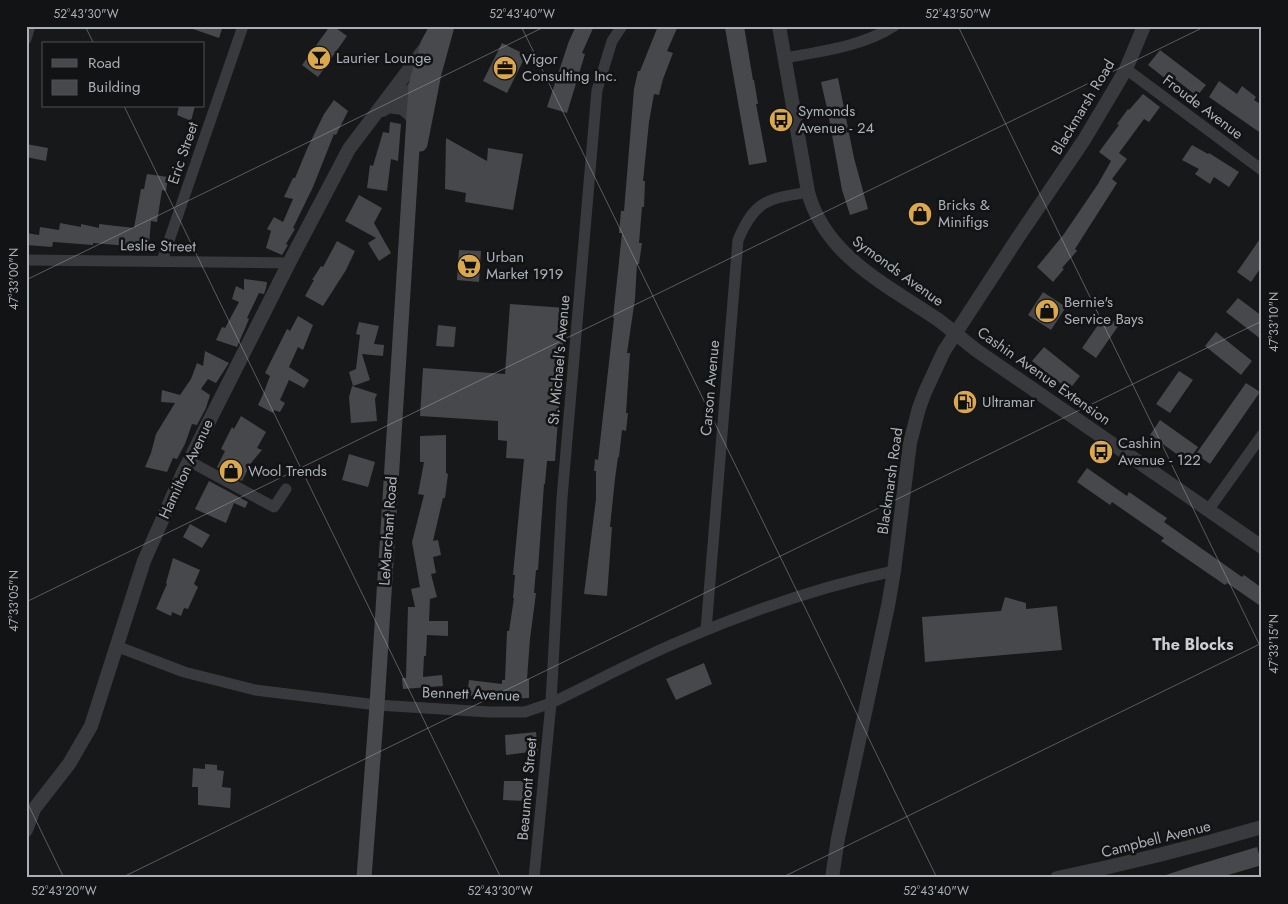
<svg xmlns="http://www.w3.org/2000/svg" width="1288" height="904" font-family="Jost,sans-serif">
<rect width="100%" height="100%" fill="#171819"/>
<path fill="#47484b" d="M191,26H223L219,38L190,28Z
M330,26H333L347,36L318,77L302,65Z
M576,26H594L582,53L585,54L567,113L547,107L569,41Z
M658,26H678L667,51L673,53L663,79L659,95L654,94L649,122L643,181H645L644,207H642L639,243H642L639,264H637L635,299L627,353H630L626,413H628L626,431L622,430L619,457H618L615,479L610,527H612L607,596L584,594L596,499V471H594L595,459L598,460L614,318H613L622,233H619L621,211H624L634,89L638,71H640Z
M738,26H744L753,80H754L758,104H756L767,162L749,165L725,28Z
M502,43L526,55L507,93L483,81Z
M1160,50L1206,85L1197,96L1175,79L1171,83L1148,65Z
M838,78L854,158L868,209L850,215L842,190L828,113L821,82Z
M1219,81L1237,94L1242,86L1256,97L1254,100L1262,105V134L1209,97Z
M1143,94L1160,107L1149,122L1144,119L1119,153L1127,159L1112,179L1117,183L1075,249L1077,251L1062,268L1064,269L1053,282L1037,267L1064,234L1098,184L1111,161L1099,152L1119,125L1117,124L1128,109L1129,110Z
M334,100L348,111L336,135L334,134L313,187L293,228L295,229L286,244L288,245L282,255L266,248L271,231L267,229L274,217L283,222L293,199L284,197L293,178H295L307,149L324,114Z
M179,106H195L191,121L177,115Z
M390,122L401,124L398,161L391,159L387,191L367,188L370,165L373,166L383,132L389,133Z
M446,138L487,161L488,148L523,154L513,210L465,202L466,193L445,189Z
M26,144L48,148L46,161L26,157Z
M1192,145L1208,154L1209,153L1239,172L1229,187L1214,177L1210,184L1195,174L1199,169L1182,160Z
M147,174L168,177L166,191L162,190L157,222L151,221L149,244L129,243L128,246L93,243V245L53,242L52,247L26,245V233L39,235L40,227L59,230L60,223L81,227V224L99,228V224L134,228L141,189H144Z
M359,195L382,208L374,223L391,253L379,261L368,243L376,238L345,221Z
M1262,236V266L1251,282L1237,272Z
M337,241L355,251L346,270L323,306L305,296L314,280H312L321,266L323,267Z
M459,250L481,251L479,282L457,280Z
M244,279L267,282L266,288L264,294L259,293L247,318L249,319L237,347L216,340L222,327L225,328L239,302L232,299L236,286L244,290Z
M1043,292L1066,307L1051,330L1028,315Z
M1238,298L1262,316V340L1226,312Z
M510,304L566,308L555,461H547L545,484H544L538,570H536L534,593H536L530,639L527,679H529V698L499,699L467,695L469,680L502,684V680H505L507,631H509L514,598H513L515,575H513L524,459L506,458L507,441L498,440V421L420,416L423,368L505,374Z
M1105,315L1119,325L1096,358L1082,348Z
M298,316L313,325L303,350L298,347L289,367L309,380L304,388L289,380L280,400L285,403L280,412L274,410L273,413L258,405L264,392L270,376L265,373L287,329L290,331Z
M359,322L379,326L374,344L384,345L383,356L362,354L370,380L353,386L349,372L356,369L360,335L356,334Z
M438,325L456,327L454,347L436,346Z
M1216,332L1252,361L1241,375L1205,346Z
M1044,347L1080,376L1069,390L1032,361Z
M205,351L229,363L216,383L208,379L201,389L210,395L206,408L197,425L192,424L185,444L177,459L173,458L167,472L145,467L151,453L156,434L175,403L161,402L162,390L180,395L191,379L197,363L203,366Z
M1179,371L1193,380L1170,413L1156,404Z
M1246,383L1260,392L1210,464L1196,454Z
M352,386L377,394L375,399L377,421L351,423L349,397Z
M241,416L266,432L257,448L262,450L251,463L242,481L217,467L225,451L221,449L232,427L234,429Z
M1160,420L1198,447L1188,462L1150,435Z
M446,435V473L448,474L445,498H443L433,541L438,540L441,555L433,557L436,573L431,574L437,597L430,599L429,621H448V636L427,635L426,656H424L423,677L442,675L443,686L403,689L402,678H406L408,607H415L411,589L420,587L412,542L424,495L418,494L424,462H420V436Z
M349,454L375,462L368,487L342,480Z
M1087,468L1127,496L1129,492L1158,512L1167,518L1164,522L1242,577L1244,575L1262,588V607L1227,583L1225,585L1161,541L1164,538L1112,502L1110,505L1077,482Z
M209,481L248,502L245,508L234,503L226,523L195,509Z
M190,524L210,535L202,548L183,537Z
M173,558L200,570L194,584L198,587L188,609L184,608L181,616L172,612L171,616L156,609L167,584L166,583Z
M1005,597L1026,603V609L1057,606L1062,650L925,662L922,617L1001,611Z
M704,663L712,684L676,700L666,679Z
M536,732L538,751L506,755L505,735Z
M205,764L217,765V770L224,771L222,787L231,788L230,808L198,805V787H192L193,768L205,769Z
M504,781H527L526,801L503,800Z
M1257,847L1262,865L1218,878H1163V876L1187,868Z"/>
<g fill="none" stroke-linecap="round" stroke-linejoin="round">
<path stroke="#393a3e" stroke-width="11" d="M26,39L30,26
M785,58C822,51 861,47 894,26
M1126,69L1262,170
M26,260L289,263
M162,261L243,26
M189,461L274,507L286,489
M1209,509L1262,435
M706,630L738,240C755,200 767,199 808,192
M116,646L184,672L255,690L377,705L489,712H525L551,703C595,682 639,658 685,639C752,610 823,586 894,571
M534,878L551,703L562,498L597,90L612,41L622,26"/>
<path stroke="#393a3e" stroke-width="14" d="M779,26L808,192C825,256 887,285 937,319C951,329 963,340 976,350L1262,547
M388,106L403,108L414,118
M382,110L407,94L421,82
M26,830L34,809L69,764L91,726L144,561L182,475L289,263L349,149L426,47
M832,878L838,838L888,606L894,571L910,443L919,408L925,392L944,351L1017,239L1084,140L1115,88L1126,69L1144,26
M1057,878C1126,864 1194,847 1262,827"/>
<path stroke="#47494d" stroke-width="15" d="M420,144L434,73L447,26
M364,878L377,705L416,85L428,44L438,26"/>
</g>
<path fill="none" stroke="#abafb7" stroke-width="1" stroke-opacity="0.45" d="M85,26L94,44M521,26L937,878M958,26L1262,650M124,106L501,878M26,280L546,26M26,602L1206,26M26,800L64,878M121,878L1262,321M781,878L1262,643"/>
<defs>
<g id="bar-disc" transform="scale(1.25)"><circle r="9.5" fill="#dba84d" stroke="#121314"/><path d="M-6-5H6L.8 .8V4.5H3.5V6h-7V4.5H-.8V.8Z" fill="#111"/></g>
<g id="office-disc" transform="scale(1.25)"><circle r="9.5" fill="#dba84d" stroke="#121314"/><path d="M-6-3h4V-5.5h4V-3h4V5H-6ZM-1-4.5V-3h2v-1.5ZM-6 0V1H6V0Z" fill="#111"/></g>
<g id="bus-disc" transform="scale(1.25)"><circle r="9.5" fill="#dba84d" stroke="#121314"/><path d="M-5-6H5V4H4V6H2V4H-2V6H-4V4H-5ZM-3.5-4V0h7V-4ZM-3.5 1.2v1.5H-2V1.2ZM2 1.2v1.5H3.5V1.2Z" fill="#111"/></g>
<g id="shop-disc" transform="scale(1.25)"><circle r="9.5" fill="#dba84d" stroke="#121314"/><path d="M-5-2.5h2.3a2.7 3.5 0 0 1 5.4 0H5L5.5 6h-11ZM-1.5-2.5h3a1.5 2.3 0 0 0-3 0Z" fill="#111"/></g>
<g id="supermarket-disc" transform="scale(1.25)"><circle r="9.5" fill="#dba84d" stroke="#121314"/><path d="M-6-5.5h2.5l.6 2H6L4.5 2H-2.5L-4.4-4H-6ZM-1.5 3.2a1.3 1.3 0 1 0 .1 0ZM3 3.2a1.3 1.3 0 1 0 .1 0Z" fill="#111"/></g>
<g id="fuel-disc" transform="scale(1.25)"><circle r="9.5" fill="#dba84d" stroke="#121314"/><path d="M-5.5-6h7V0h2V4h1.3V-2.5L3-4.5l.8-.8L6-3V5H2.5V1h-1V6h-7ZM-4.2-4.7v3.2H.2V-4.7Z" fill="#111"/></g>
</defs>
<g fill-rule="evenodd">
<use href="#bar-disc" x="319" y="58"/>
<use href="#office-disc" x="505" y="68"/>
<use href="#bus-disc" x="781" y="120"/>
<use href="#shop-disc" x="920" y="214"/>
<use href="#supermarket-disc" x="469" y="266"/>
<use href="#shop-disc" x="1047" y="311"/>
<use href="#fuel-disc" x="965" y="402"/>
<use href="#bus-disc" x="1101" y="452"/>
<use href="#shop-disc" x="231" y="471"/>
</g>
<g text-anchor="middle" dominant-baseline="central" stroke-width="5" stroke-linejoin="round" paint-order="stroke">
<g font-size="15" fill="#abafb7" stroke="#121314" text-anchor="start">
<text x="336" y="58">Laurier Lounge</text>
<text x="522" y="59">Vigor<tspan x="522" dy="17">Consulting Inc.</tspan></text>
<text x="798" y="111">Symonds<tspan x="798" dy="17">Avenue - 24</tspan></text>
<text x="938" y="205">Bricks &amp;<tspan x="938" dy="17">Minifigs</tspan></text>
<text x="486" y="257">Urban<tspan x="486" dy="17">Market 1919</tspan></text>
<text x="1064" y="302">Bernie's<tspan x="1064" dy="17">Service Bays</tspan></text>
<text x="982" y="402">Ultramar</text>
<text x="1118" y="443">Cashin<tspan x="1118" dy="17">Avenue - 122</tspan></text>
<text x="248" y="471">Wool Trends</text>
</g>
<g font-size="15" fill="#abafb7" stroke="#121314">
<text transform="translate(1083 107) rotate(-59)">Blackmarsh Road</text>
<text transform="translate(1203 107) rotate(37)">Froude Avenue</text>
<text transform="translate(183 153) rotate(-71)">Eric Street</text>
<text transform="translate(158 246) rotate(1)">Leslie Street</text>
<text transform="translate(898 271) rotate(36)">Symonds Avenue</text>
<text transform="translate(559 360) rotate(-85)">St. Michael's Avenue</text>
<text transform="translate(1044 376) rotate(35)">Cashin Avenue Extension</text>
<text transform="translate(710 388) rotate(-85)">Carson Avenue</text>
<text transform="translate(186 469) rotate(-65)">Hamilton Avenue</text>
<text transform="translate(890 481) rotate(-82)">Blackmarsh Road</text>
<text transform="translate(388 531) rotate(-86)">LeMarchant Road</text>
<text transform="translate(471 694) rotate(2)">Bennett Avenue</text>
<text transform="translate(527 789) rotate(-85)">Beaumont Street</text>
<text transform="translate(1156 839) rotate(-14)">Campbell Avenue</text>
</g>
<g font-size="16" font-weight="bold" fill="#ccced4" stroke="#121314">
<text x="1193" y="644">The Blocks</text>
</g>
</g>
<rect width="1288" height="904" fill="none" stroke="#121314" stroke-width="55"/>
<rect x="42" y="42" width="162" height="65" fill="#121314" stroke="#4f5155"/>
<rect x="52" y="59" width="25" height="8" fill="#47494d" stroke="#4f5155"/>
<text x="88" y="68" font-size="15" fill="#abafb7">Road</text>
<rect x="52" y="80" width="25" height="15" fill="#47484b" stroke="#4f5155"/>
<text x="88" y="92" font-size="15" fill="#abafb7">Building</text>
<rect x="28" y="28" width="1232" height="848" fill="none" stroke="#abafb7" stroke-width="2"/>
<g font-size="12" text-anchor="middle" fill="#abafb7">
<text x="86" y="18">52°43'30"W</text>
<text x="522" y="18">52°43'40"W</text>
<text x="958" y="18">52°43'50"W</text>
<text transform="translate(14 279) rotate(-90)" y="4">47°33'00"N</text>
<text transform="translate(1274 322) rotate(-90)" y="4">47°33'10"N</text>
<text transform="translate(14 601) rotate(-90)" y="4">47°33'05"N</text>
<text transform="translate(1274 644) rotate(-90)" y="4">47°33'15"N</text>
<text x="64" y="895">52°43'20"W</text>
<text x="500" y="895">52°43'30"W</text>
<text x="936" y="895">52°43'40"W</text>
</g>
</svg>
